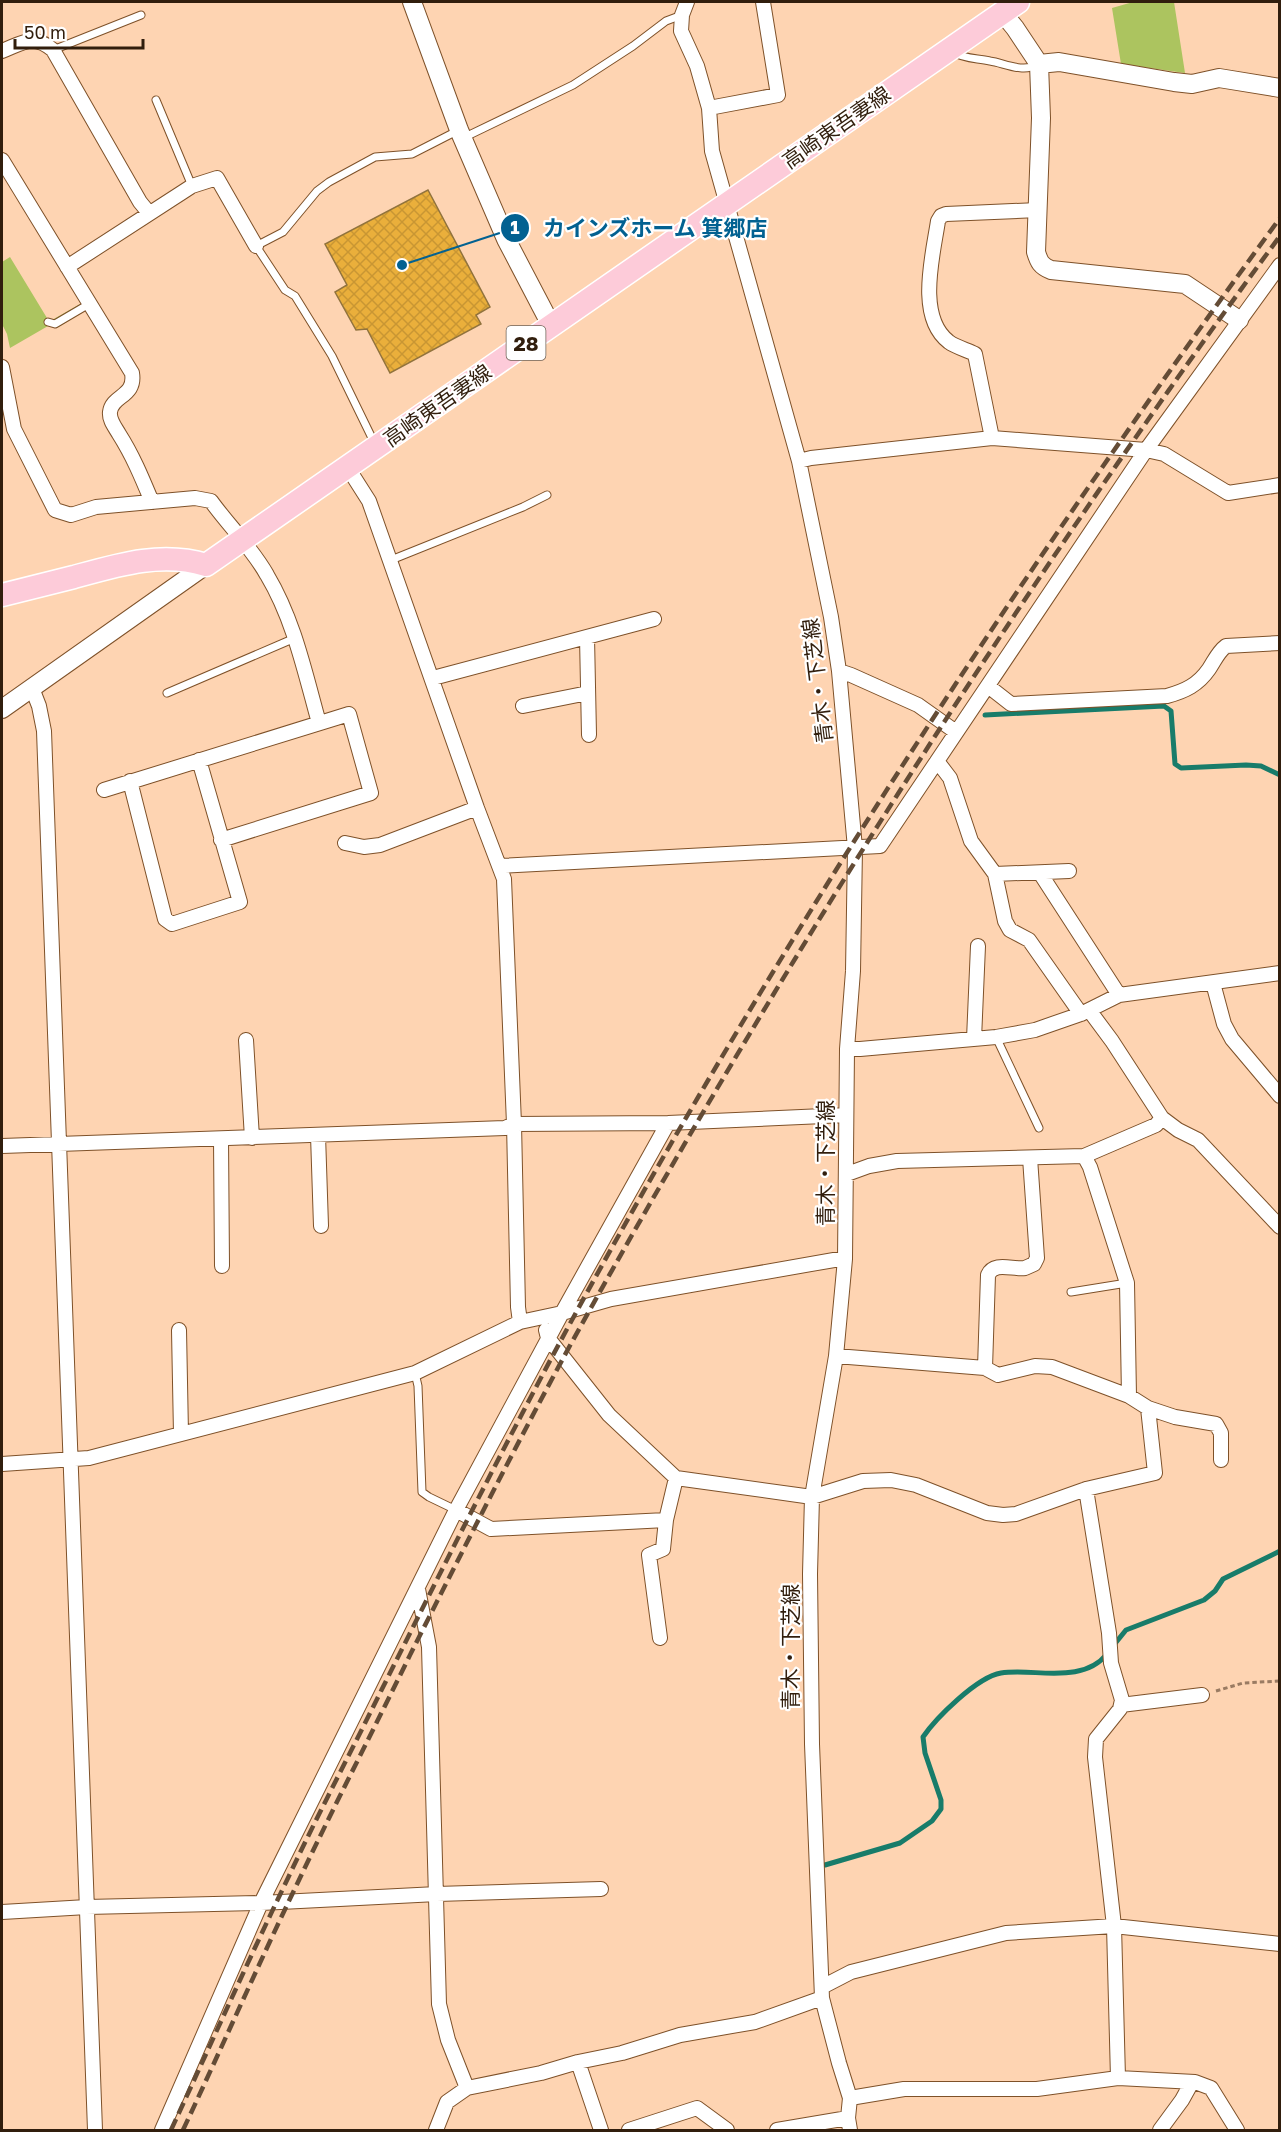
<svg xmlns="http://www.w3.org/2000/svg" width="1281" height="2132" font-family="'Golos Text','Noto Sans JP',sans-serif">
<defs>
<pattern id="building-cross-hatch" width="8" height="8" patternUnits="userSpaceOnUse" patternTransform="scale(1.5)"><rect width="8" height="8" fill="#eaaf3b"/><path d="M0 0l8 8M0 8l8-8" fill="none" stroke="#c99633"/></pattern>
</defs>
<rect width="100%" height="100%" fill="#fed4b2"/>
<path fill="#acc45f" d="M1133,2H1174L1185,73L1121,64L1112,8Z
M10,257L47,318L52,320L80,304L85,311L57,328L48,326L10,348L7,334L2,324V262Z"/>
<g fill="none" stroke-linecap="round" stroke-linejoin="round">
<path stroke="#187c6a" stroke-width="5" d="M985,715L1164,706L1171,711L1175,764L1181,768L1246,765L1261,766L1280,775
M1113,1646L1126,1630L1204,1600L1215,1591L1223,1579L1280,1551
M825,1865L900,1843L932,1821L941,1809V1800L925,1753L923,1737C936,1718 977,1677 1001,1673C1035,1668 1082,1685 1107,1654"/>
</g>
<path fill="url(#building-cross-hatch)" stroke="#91733d" stroke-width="1.5" d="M428,190L490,307L476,315L481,324L390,373L367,329L356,330L335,292L347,285L325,244Z"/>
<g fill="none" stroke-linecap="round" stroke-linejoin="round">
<g stroke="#7e5129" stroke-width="9">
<path id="service" d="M53,50L141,15
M952,52C965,59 976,58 990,61C1004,63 1022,73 1037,65
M156,100L192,186
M463,138L573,85L633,46L666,21L682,15
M48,322L55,324L89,304
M378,444L371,436L332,356L295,296L285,290L256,246L283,232L317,191L329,182L375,157L412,154L459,130
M391,560L523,507L547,495
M167,693L295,638
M996,1037L1039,1128
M1071,1292L1127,1283
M415,1373L418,1386L422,1492L429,1497L456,1510"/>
</g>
<g stroke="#7e5129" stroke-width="16">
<path id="minor" d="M687,2L682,15L681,31L697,66L709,108L712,151L799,461L831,617L839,671L855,848L853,971L847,1049L845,1259L836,1356L812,1497L810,1574L812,1744L822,1998L839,2063L850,2098L848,2118L850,2130
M2,51C23,43 33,33 53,50L140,202L149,213
M709,108L778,95L763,2
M2,160L132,373C136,397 112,395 110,412C109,420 115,427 119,434C133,456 142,478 152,502
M67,267L192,186L217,178L256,246
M2,367L14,429L55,510L71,515L96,507L195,498L211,501C229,526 252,548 267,575C294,620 305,673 319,723
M992,438L975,354C967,350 956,347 949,342C916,317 933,255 938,221L941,216L946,214L1038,210
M799,461L811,458L992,438L1146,450L1164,454L1228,493L1280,485
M348,468L369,501L477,808L504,879L514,1124L518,1307L520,1322
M587,637L589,735
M839,671L851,675L918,705L956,732
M433,678L654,619
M988,686L1011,704L1167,696C1185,691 1198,685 1209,669C1215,660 1218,652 1226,646L1280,643
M32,688L39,706L44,731L95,2130
M523,706L588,693
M937,761L950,778L971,841L995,874L1005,921L1010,930L1029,940L1081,1014
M130,781L165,919L172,924L240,902L199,760
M104,790L349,714L371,793L221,840
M345,843L364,847L380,845L477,808
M500,866L880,846L1146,450L1280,265
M1040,873L1119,995
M995,874L1069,871
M1213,983L1224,1024L1232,1039L1280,1096
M1089,1010L1112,1041L1162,1118L1178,1130L1198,1140L1280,1227
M974,1039L978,946
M246,1040L252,1138
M847,1049H860L996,1037L1035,1030L1081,1014L1119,995L1280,973
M318,1135L321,1226
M221,1139L222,1266
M2,1146L505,1128L514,1124L668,1123L846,1115
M1084,1156L1090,1167L1127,1283L1129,1396
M847,1174L869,1166L897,1161L1084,1156L1156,1125L1162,1118
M179,1330L181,1434
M546,1330L548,1338L609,1415L676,1478L812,1497L863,1481L891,1480L916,1485L987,1513L1003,1515L1016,1514L1086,1489L1155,1473L1148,1408
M836,1356L985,1368L998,1375L1035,1366L1052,1367L1129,1396L1148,1408L1175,1417L1216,1424L1221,1433V1460
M985,1368L988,1275C994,1261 1013,1270 1025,1268C1025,1268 1034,1264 1034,1264L1037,1258L1030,1158
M2,1464L89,1458L415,1373L520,1322L562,1313L611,1299L834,1260L845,1259
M1086,1489L1109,1633L1111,1663L1122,1700L1120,1709L1096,1739L1095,1757L1114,1926L1118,2078
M456,1510L491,1529L666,1520L676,1478
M418,1589L429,1647L439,2004L448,2040L467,2088
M660,1638L649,1555L663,1549L666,1520
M1121,1705L1202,1695
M2,1912L87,1907L261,1903L437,1894L601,1889
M822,1987L851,1972L1006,1933L1114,1926L1280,1944
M578,2062L601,2130
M850,2098L904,2089H1037L1118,2078L1195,2082L1211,2088L1237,2130
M162,2130L261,1903L456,1510L562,1313L668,1123
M436,2130L447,2102L467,2088L541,2073L578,2062L622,2053L680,2035L755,2022L822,1998
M629,2130L697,2108L727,2130
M777,2130L848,2118
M1160,2130L1182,2100L1192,2082"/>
</g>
<g stroke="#7e5129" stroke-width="20">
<path id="tertiary" d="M412,2L459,130L506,239L551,325
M1002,12L1015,28L1039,64L1041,118L1036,252C1039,262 1041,266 1051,270L1185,284L1239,320
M1039,64L1059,62L1174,82L1192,84L1219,78L1280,88
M2,709L206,565"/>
</g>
<g stroke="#fff" stroke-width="25">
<path id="primary" d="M2,595C26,589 50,583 74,577C117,565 162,551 206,565L1018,2"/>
</g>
<path stroke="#9a7b62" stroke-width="3" stroke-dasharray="4.5 3" stroke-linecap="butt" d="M1216,1691L1243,1683L1280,1681"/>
<use href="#service" stroke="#fff" stroke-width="7"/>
<use href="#minor" stroke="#fff" stroke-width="14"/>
<use href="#tertiary" stroke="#fff" stroke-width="18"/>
<use href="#primary" stroke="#fdcbd9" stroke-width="22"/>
<path stroke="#644c36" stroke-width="4.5" stroke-dasharray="12 6" stroke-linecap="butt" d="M171,2130C210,2046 248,1961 288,1878C318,1814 351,1752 382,1689C440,1573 499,1456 560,1342C771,952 1018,576 1280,218
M183,2130C222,2047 259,1963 299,1880C335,1804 374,1729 411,1653C464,1548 517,1443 573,1340C785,958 1021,588 1280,236"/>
</g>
<g text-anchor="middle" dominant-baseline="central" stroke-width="4.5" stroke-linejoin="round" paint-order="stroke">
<rect fill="#fff" stroke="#6f6256" stroke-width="1.5" x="506.5" y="326" width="39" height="34" rx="4.5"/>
<g font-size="20" font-weight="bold" fill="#311e0d">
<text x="526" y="343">28</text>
</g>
<g font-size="21" fill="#311e0d" stroke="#fff">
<text transform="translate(836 127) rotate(-35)">高崎東吾妻線</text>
<text transform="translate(437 405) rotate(-35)">高崎東吾妻線</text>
<text transform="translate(817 681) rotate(-97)">青木・下芝線</text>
<text transform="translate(825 1163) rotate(-90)">青木・下芝線</text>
<text transform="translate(790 1647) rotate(-90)">青木・下芝線</text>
</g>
</g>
<path fill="none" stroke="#026191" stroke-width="2" d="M402 265L515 228"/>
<g fill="#026191" stroke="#fff" stroke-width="2">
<circle cx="402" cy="265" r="6"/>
<circle cx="515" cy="228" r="15"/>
</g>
<g font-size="18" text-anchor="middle" font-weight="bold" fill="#fff">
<text x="515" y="234">1</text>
</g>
<g font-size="22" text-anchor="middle" font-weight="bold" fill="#026191" stroke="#fff" stroke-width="4.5" stroke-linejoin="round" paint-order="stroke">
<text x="655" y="236">カインズホーム 箕郷店</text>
</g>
<rect width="1281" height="2132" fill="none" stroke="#311e0d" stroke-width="6"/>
<path d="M15 39v9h128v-9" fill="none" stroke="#311e0d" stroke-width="3"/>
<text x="24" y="39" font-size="18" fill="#311e0d" stroke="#ffffff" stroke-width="4.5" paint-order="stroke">50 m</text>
</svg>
